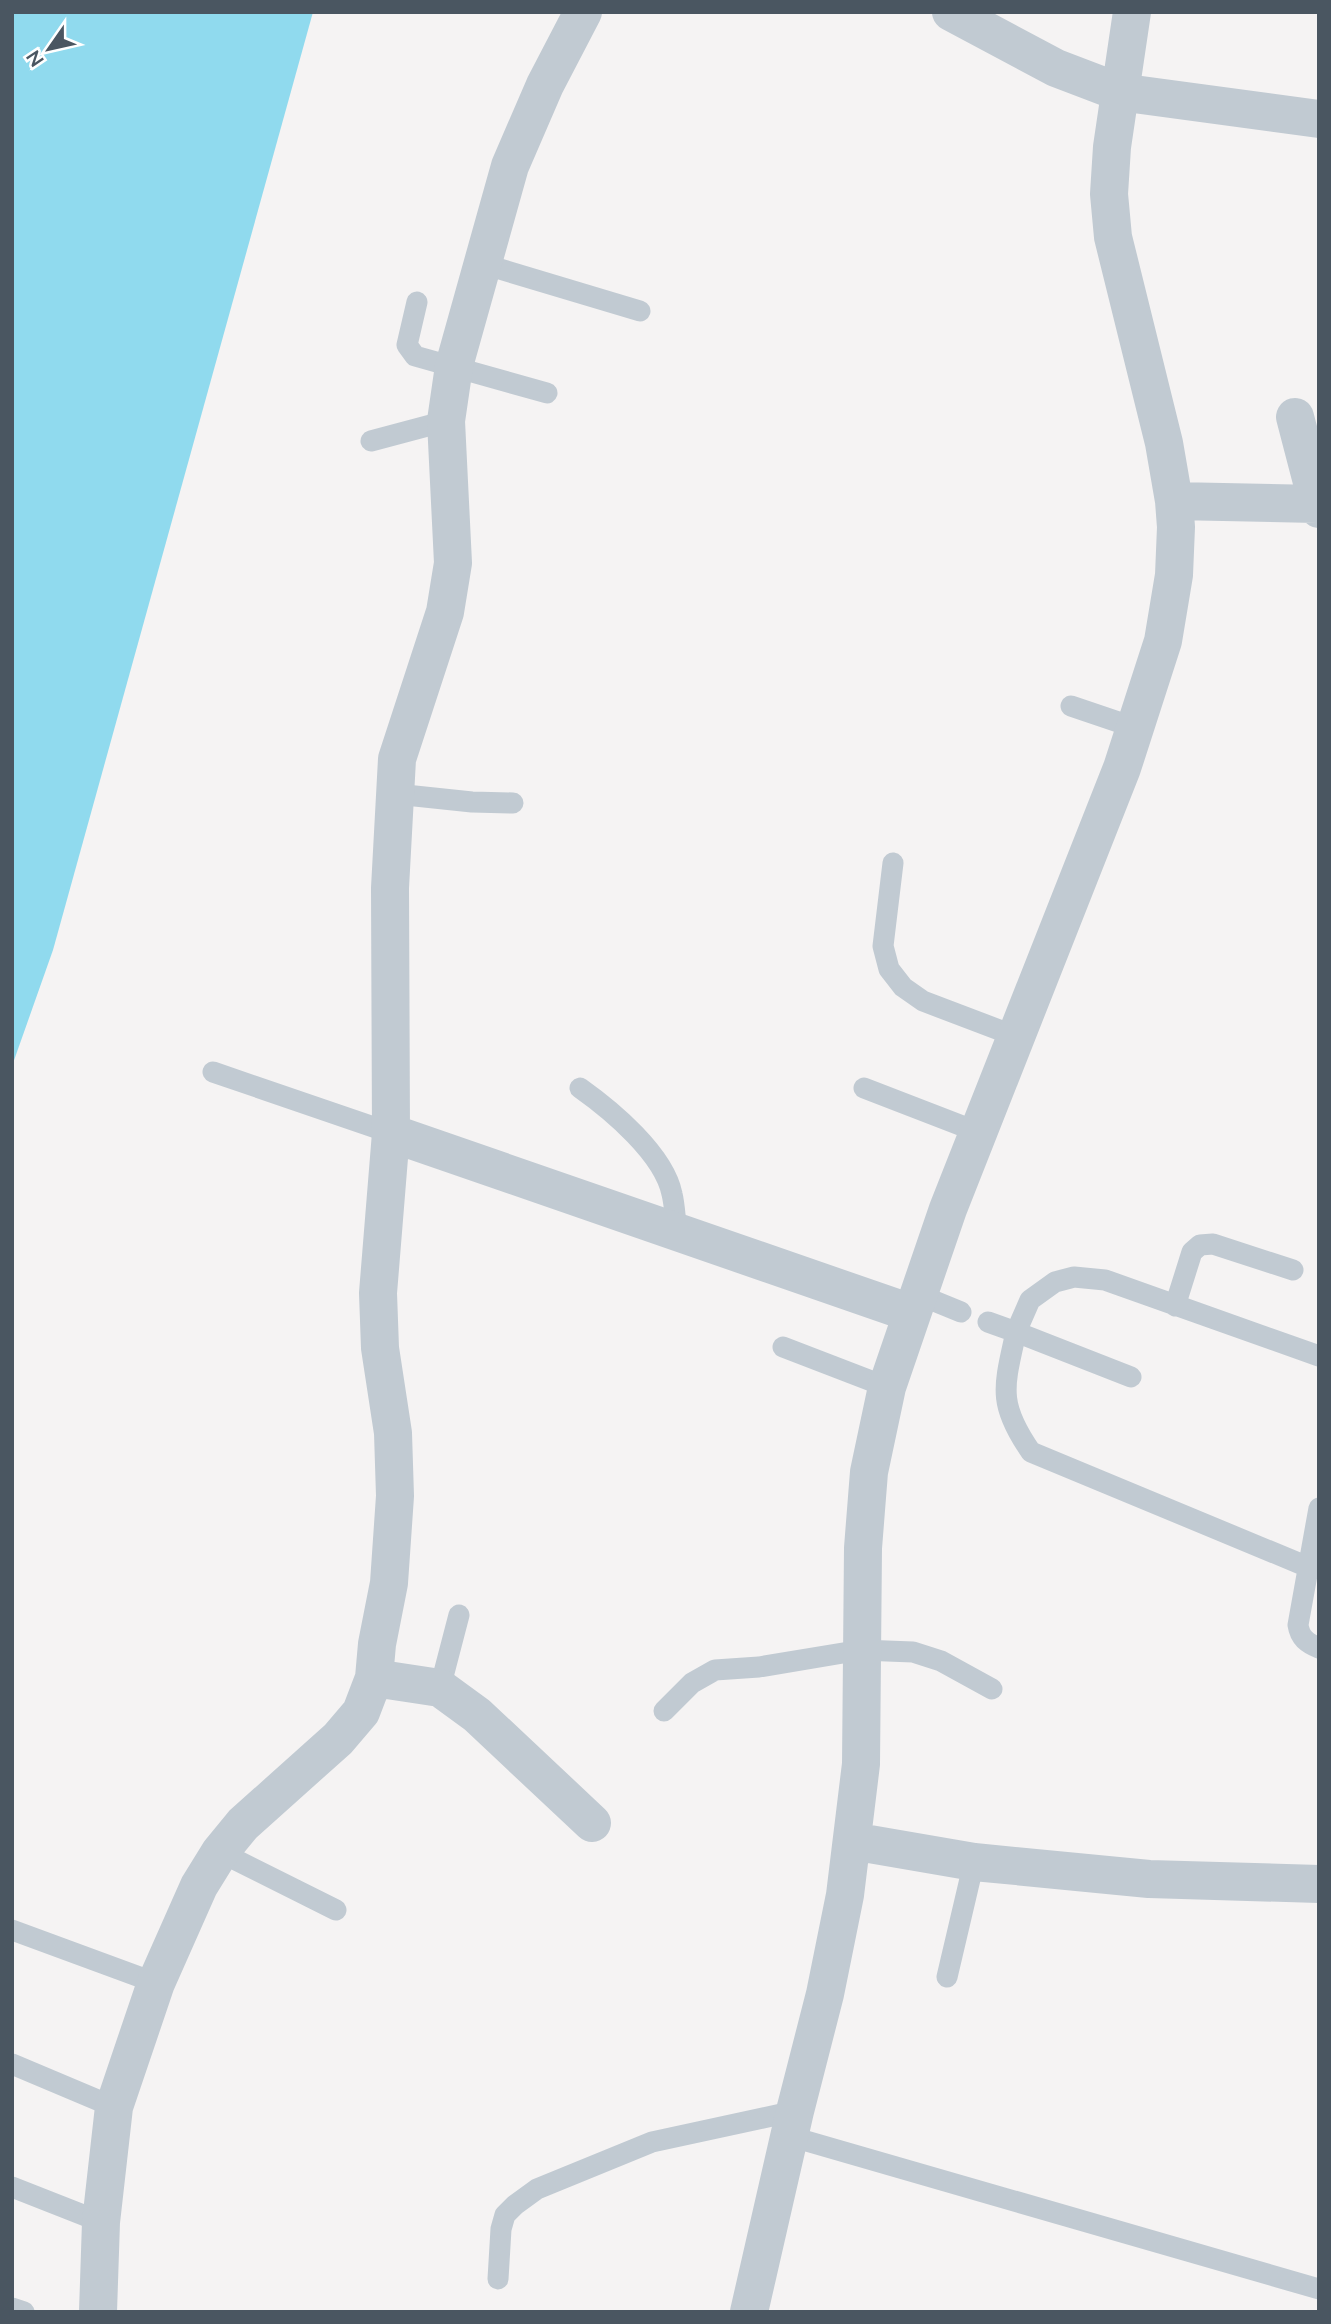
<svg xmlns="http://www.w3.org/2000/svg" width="1331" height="2324" font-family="Lato,sans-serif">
<rect width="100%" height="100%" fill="#f5f3f3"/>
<path fill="#90daee" d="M12,12H313L53,950L12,1066Z"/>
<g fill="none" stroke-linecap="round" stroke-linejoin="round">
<path stroke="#c1cad2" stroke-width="21" d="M483,264L640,311
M417,302L407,345L415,356L547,393
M371,441L446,421
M1071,706L1136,728
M396,794L472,802L513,803
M893,863L883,946L889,969L903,987L923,1001L1015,1036
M213,1072L391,1133
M580,1088C611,1110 664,1154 672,1194C675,1206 675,1220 677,1232
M864,1088L978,1132
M917,1294L961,1312
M1175,1306L1192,1252L1200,1245L1213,1244L1293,1270
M988,1322L1016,1332L1030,1300L1055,1282L1074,1277L1105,1280L1319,1356
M783,1347L887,1387
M1131,1377L1016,1332C1004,1387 997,1403 1031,1452L1308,1567
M1319,1508L1298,1625C1300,1638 1307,1643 1319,1648
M440,1688L459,1615
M664,1711L692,1683L715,1670L759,1667L861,1650L913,1652L941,1661L992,1689
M220,1852L336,1910
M12,1930L156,1983
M947,1977L974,1862
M12,2064L114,2107
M789,2136L1319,2289
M12,2187L101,2222
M498,2279L501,2229L505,2215L515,2205L537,2189L652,2142L795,2111
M12,2308L24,2312"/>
<path stroke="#c1cad2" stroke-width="38" d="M951,12L1056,68L1119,92L1319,119
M1295,417L1319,509
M1174,501L1317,504
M391,1133L911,1313
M374,1678L440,1688L477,1715L592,1823
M852,1841L974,1862L1149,1879L1319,1884
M98,2312L101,2222L114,2107L156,1983L199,1886L220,1852L243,1824L338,1739L361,1712L374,1678L377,1644L389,1583L395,1496L393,1433L380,1348L378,1293L391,1133L390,888L397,759L445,612L453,563L446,421L454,366L510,166L545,85L583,12
M749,2312L795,2111L825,1994L845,1895L861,1764L863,1548L869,1472L887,1387L948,1209L1122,768L1163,641L1174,575L1176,527L1174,501L1164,443L1113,237L1109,194L1112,147L1132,12"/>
</g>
<rect width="1331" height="2324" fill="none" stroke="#4a5661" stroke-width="28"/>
<g transform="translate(49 49) rotate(236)" stroke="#ffffff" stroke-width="5" paint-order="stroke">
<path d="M0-5L12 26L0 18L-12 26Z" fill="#4a5661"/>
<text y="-10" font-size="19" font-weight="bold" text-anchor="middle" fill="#4a5661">N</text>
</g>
</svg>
